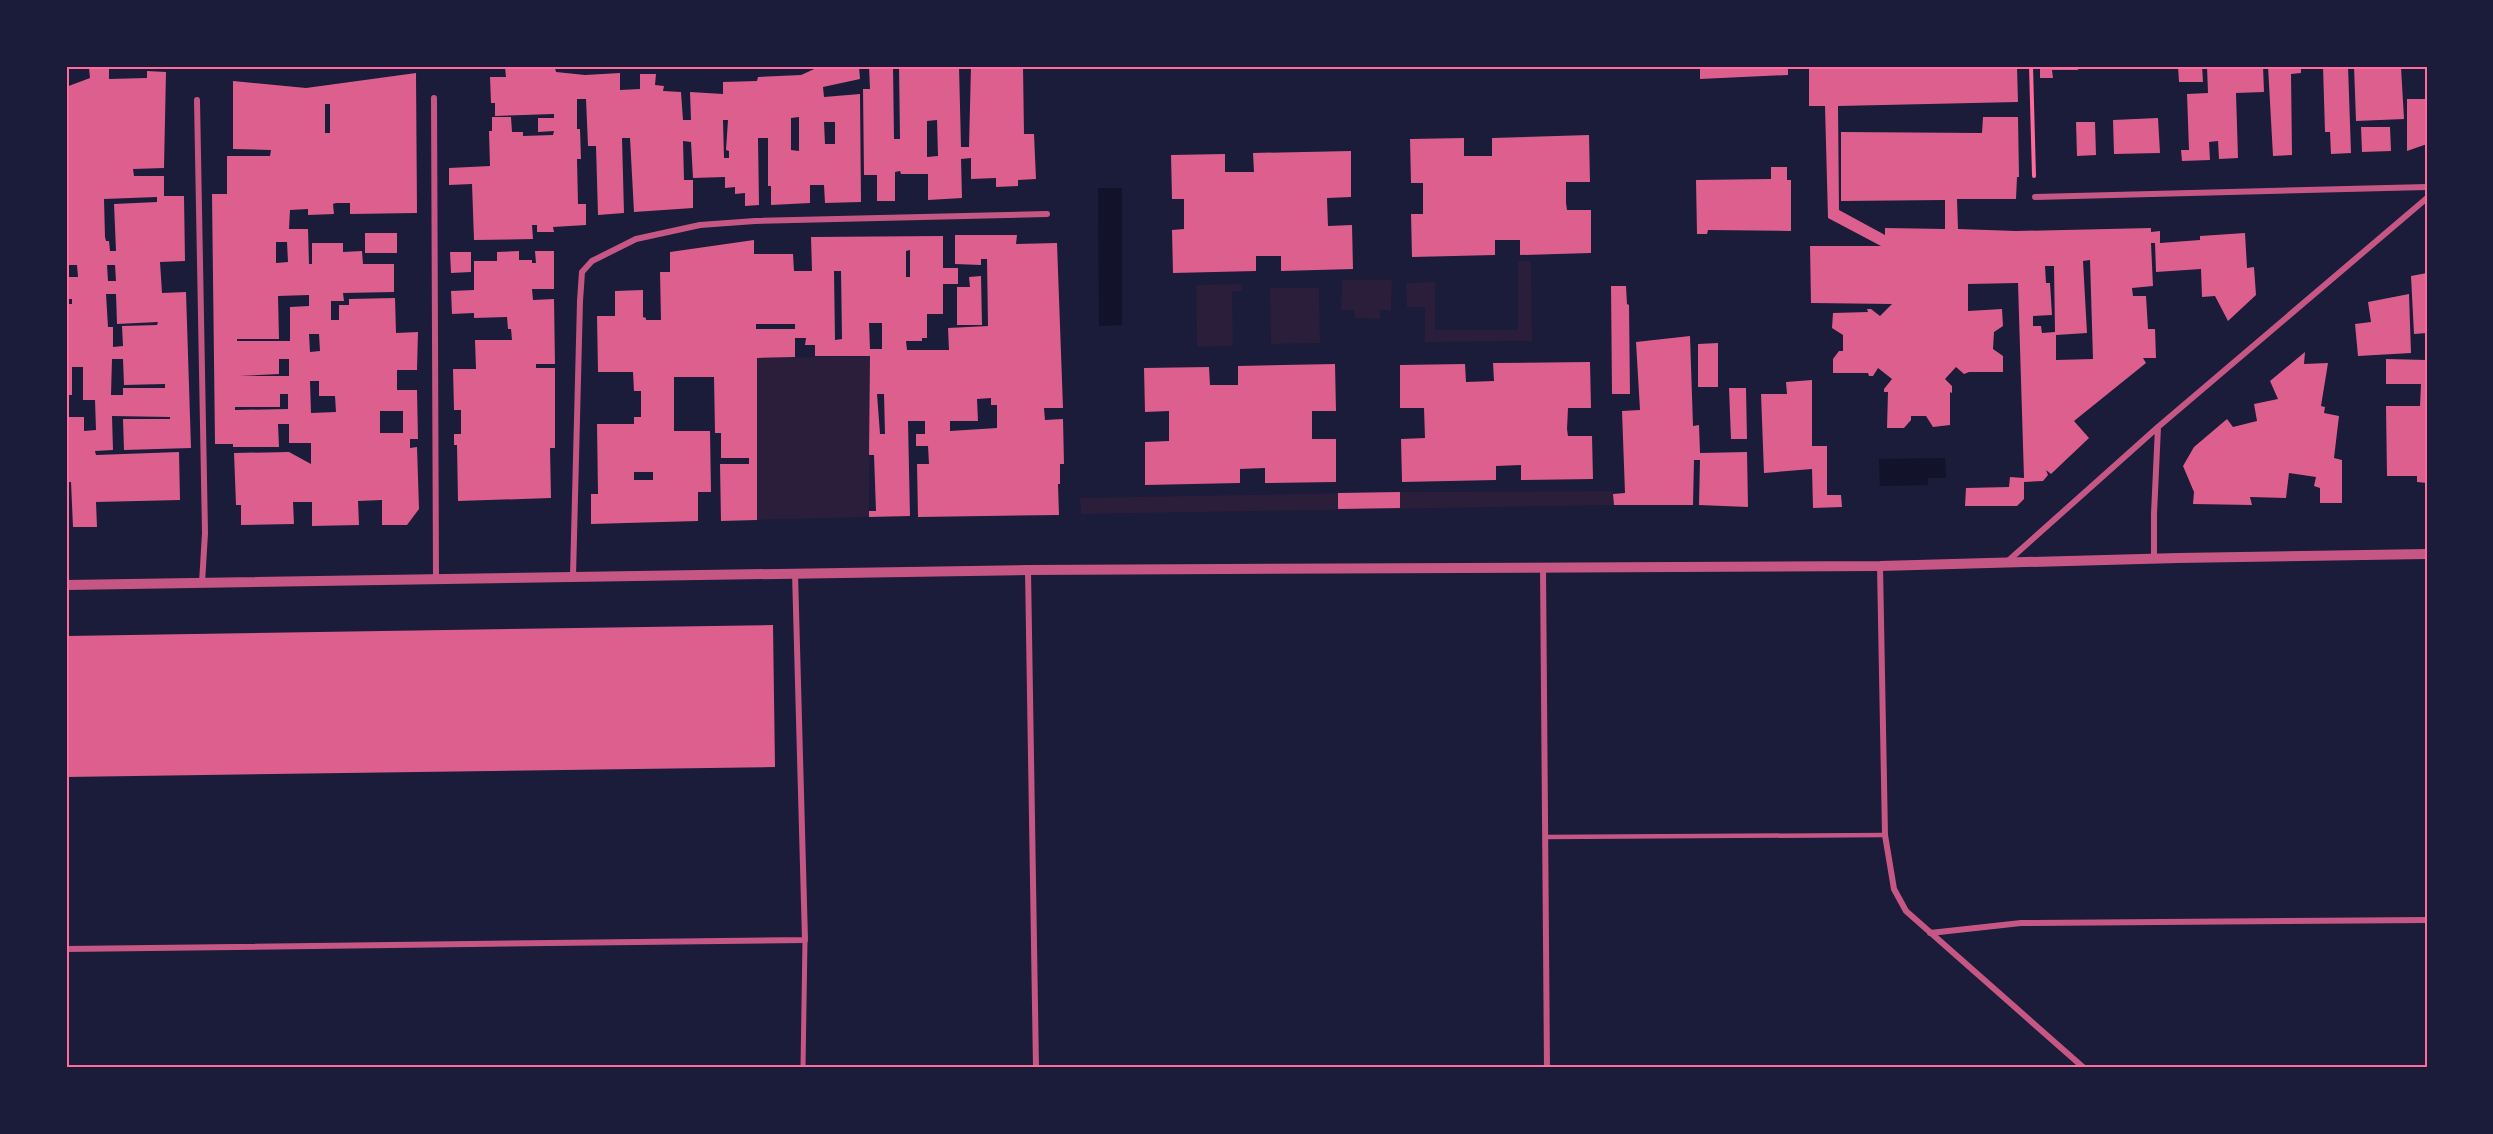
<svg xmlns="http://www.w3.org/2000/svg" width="2493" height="1134" font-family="'Libre Baskerville',serif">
<rect width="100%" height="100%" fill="#1b1b3a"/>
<path fill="#2a1e3b" d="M1518,261H1531L1532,341L1425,342V307H1407L1406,283L1435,282V330H1518Z
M1342,280H1392L1391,310H1380V319L1355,318L1354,310H1341Z
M1242,284V291H1232L1233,346L1197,347L1196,285Z
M1270,288H1319L1320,343L1271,344Z
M870,356L869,517L757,520V358Z
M1613,491L1614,505L1081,514L1080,498L1400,492Z"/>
<path fill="#12122b" d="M1098,188H1122V325L1099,326Z
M1945,458L1946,478H1928V485L1880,486L1879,459Z"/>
<path fill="#dd5f8e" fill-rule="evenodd" d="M821,66H859L860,79L823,87L824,97L860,94L861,202L825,203L824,185H810V203L771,205V186H768V138H758L759,205L745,206V193L735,194V187L725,188V177L693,178L691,142L683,141L684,180H693V208L634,212L630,138H622L624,213L598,215L596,146H588L586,99H577V129H580L581,159H577L578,204H586V225L553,227L554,232H537V225H532L533,239L474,240L472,184L449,185V168L490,166L489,131H492V117H511L512,132H523V136L553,135L554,131L538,132V118H554V114L495,116V103H491L490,77H506L505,67L555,68L556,72L585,75L620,73V90L640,89V74H656L655,85L664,86L663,91L681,92L683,120H691L690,92L723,94V82L757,81L758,77L801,75ZM799,117V151L791,150V118ZM723,120H728L726,150L729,151V158H724ZM824,122H835V144H825Z
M869,66H893L894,139H900L899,66H926V68H934L933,66H959L961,147H969L971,66H1023L1024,134H1034L1036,179L1018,180V186L996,187V178L971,179V158L961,159L962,198L928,200V174H901L900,171L895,172V201H877V175H864L863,89H870ZM937,120L938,156L927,157V121Z
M1700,66H1788V75L1700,79Z
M1809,66H2017L2018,102L1838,106L1839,210L1885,235V228L1945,229V200L1841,201V132L1982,133L1983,117H2018L2019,177H2017L2016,199H1957L1958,229L2016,231L2151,228V232L2160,231V243L2200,240V236L2245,233L2247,268L2254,267L2256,295L2228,321L2215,296L2202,297L2201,269L2156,272L2155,243H2151L2153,286L2132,288L2133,296H2146L2148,329H2155L2156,358H2143L2146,363L2074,421L2089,438L2051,474L2046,470L2048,475L2043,481L2024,482V499L2017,506H1965L1966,488L2009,487L2010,477L2024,478L2018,283L1968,284V311L2002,309L2003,326L1994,332L1993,349L2003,356V372H1969L1964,374L1956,367L1945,379L1952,386V393L1950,392V425L1933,427L1926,416H1911V420L1904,428H1887L1888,392H1884V389L1892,379L1878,368L1873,376H1869L1868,373H1833V359L1839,351H1843V335L1832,328L1833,313L1868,312L1867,309H1871L1880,316L1892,304L1811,303L1810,246H1881L1828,218L1825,106H1809ZM2090,260L2093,359L2056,360V335L2087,333L2083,261ZM2045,266H2054L2055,332L2042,333L2041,326H2033V316L2052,315L2050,283H2046Z
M2040,66H2078V70H2052L2053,78H2040Z
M2178,66H2202L2203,82H2179Z
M2207,66H2263L2264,92L2236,93L2238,158L2219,159L2218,141L2209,142L2210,160L2182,161L2181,150H2189L2187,94L2208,93Z
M2268,66H2301V73L2291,74L2292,155L2273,156Z
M2323,66H2348L2351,153L2331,154L2330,132H2325Z
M2354,66L2401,67L2404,119L2356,121Z
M89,68L109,69V79L147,78V71L166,72L164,168L133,169L134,176H164V196H184L185,261L160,262L162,293L186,292L191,448L124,450L123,419H170V417L112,416L113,450L95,451L96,455L179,452L180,500L96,502L97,527H73L71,482H66V417H84V431L96,430L95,400H83V367H72V395H66V304H72V299H66V277H78L77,265H66V87L90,78ZM157,197V202L114,204L116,251H110L109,241H106L105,237L104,199ZM107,265H115L116,281H108ZM106,294H116L117,324L158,322L157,325L122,326L123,346L113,347V327H108ZM112,359H123L124,385L165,384V388H123V395H111Z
M416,73L417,213L350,214V203H336L333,204L334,214L308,215V209L290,210L289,229H308L309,264H312V243H343V252L362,251L363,264H394V292L343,293L344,301H331V320H339V305H349V299L395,298L396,333L418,332L417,370H397V390H417L418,439H410V448L417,447L419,509L407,525H382V500L358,501L359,525L312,526V502H293L294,524L241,525V505H236L234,453L289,452L311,464V443H289V424H278L279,447H233V444H215L212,194H227V156H270L271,150L233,149V81L306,88ZM325,104H330V133H325ZM276,242H287L288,262L276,263ZM309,295V306L290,307V341H237V339H279L278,296ZM309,334H319L320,351L310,352ZM279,359H289V376H239L279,374ZM310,381H319V396H335L336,412L311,413ZM280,394H288V409L235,410V407H280ZM380,411H403V433H380Z
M2407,99H2427V144L2407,151Z
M2158,118L2160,153L2114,154L2113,120Z
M2076,122H2095L2096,155L2077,156Z
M2361,127H2390L2391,151L2362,152Z
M1589,135L1590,182H1566V203L1567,210H1591V253L1520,255V240H1495V255L1412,257L1411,214H1423V183H1411L1410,139L1464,138V156H1492V138Z
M1351,151V197L1327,198L1328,226L1352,225L1353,269L1281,271V256H1256V271L1173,273L1172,230L1184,229V199H1172L1171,155L1225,154V172H1254L1253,153Z
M1771,167H1787V180H1791V231L1708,230L1707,234H1697L1696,180L1771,179Z
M365,233H397V253H365Z
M955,235H1017L1016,244L1057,243L1063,408H1044L1045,420L1063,419L1064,464H1060V484H1058L1059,515L918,517L917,464H929L928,446H916V434H925V421H908L910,516L869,517V511H876L874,455H869L870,356H815V345H805L806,338H795V357L757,358V520L721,521L720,464H749V458H721V433H715L714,377H674V431H710L711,492H698V521L591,524V494H598L597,424H634V417H641V391H634L633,372H598L597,316H615V291L643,290V317L646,318V320H661L660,272H670V252L754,240V254H793L794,271H812L811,237L943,236V268H958V284H943V314H927V338H922V341H906L907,350H949L948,328L988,326L987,259H981V265L955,264ZM910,250V277H906V251ZM834,271H841L842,339L835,340ZM869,323H882V349H870ZM756,324H795V329H756ZM877,394H884L885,434H880ZM991,398V405H997V428L950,431V421H978L977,399ZM634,472H653V480H634Z
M519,251V260H532V263H536L535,251H554V289H532L533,300L554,299L555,364H536V368H555V448H550L551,498L458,501L457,445H454V434H461V410H454L453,369H476L475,340H512L511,329H508L507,317L474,318V313L452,314L451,291L474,290V261H497V252Z
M450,252H471V272L451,273Z
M2427,273V333L2414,334L2411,276Z
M981,276L982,325H957V287H970L969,277Z
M1611,286H1626L1627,304L1629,305L1630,394H1612Z
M2409,294L2411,353L2358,356L2355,324L2371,322L2368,302Z
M1690,336L1693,426L1699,425L1700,453L1747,452L1748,507L1699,505L1700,460H1694L1693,505H1614L1613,494L1625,493L1622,411L1640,410L1636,342Z
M1718,343V387H1698V344Z
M2305,352L2304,364L2328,363L2321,406L2325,407L2324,413L2339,416L2334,458L2342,460V503H2320V488L2314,486L2316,477L2289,473L2286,498L2250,497L2252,505L2193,504L2194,492L2183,466L2194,447L2227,419L2233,427L2257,421L2254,404L2278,399L2270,381Z
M2386,359L2427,360V483L2417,482V476H2387L2386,406H2420L2421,384H2386Z
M1590,362L1591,408H1568L1567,429L1568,436H1592L1593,479L1521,480V465L1496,466V480L1402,482L1401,439L1425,438L1424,408H1400V365L1465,364L1466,382L1494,381L1493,363Z
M1335,364L1336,411H1312V439H1336V482L1265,483V468L1240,469V483L1145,485V442L1169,441V411L1145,412L1144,368L1209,367L1210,385H1238V366Z
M1812,380V446H1827V495H1841L1842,507L1813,508L1812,469L1764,473L1761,394H1787L1786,382Z
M1729,388H1746L1747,439H1731Z
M1400,492V508L1338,509V493Z
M773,625L775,767L66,777V636Z"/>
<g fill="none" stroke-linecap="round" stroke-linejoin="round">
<path stroke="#ff6b9d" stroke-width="4" d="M2031,66L2034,176"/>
<path stroke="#c65784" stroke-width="4.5" d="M1545,837L1885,835"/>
<path stroke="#c65784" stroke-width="5" d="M803,1068L805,940"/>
<path stroke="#c65784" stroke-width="6" d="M434,98L436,579
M197,100L205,533L202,583
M2035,197L2427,187
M2154,559V514L2158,427
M2008,561L2158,427L2427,198
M1880,566L1885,835L1894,889L1906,911L2084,1068
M1543,568L1547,1068
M1028,570L1036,1068
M573,576L580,301L582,272L592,261L636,239L700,225L755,221L1047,214
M1930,933L2021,923L2427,920
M66,949L805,940L795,573"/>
<path stroke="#c65784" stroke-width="10" d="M66,585L1028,570L1880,566L2178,558L2427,554"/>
</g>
<rect width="2493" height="1134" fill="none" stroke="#1b1b3a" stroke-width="135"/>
<rect x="68" y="68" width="2358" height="998" fill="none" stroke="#ff6b9d" stroke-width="2"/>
</svg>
